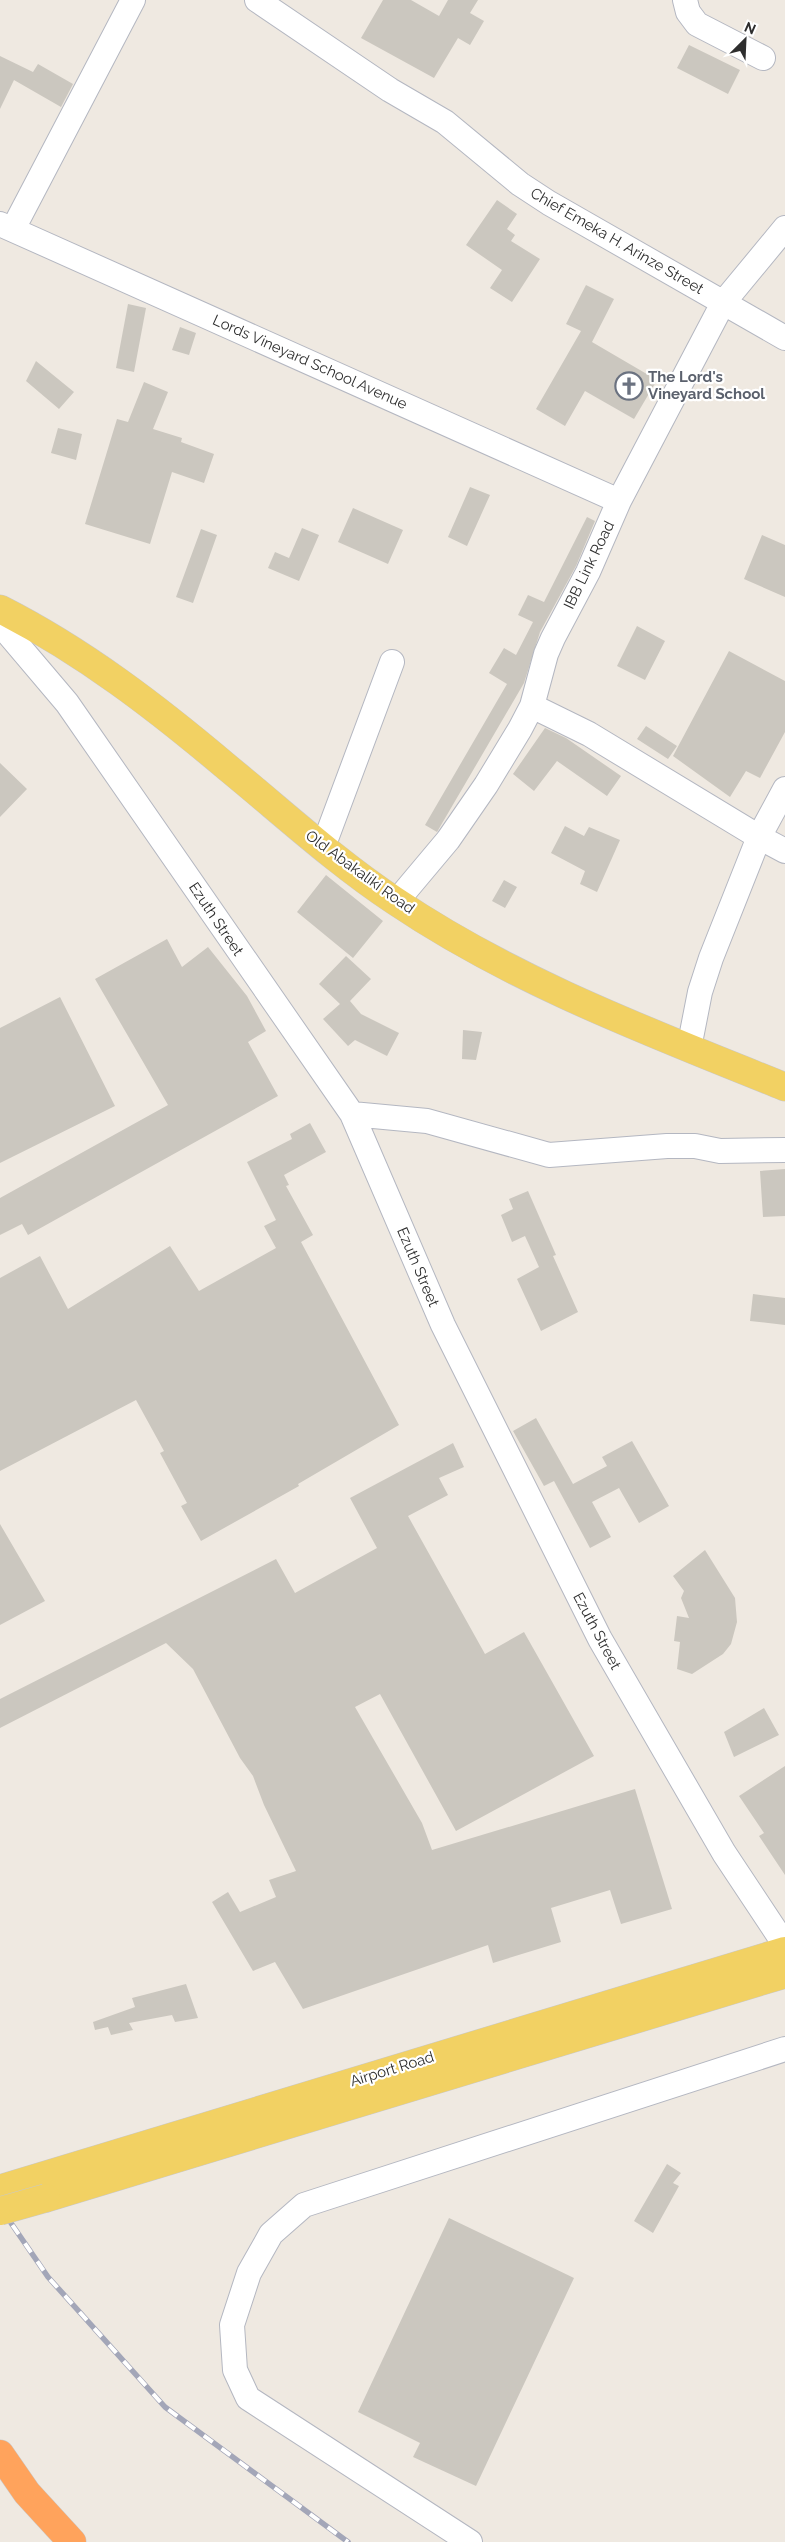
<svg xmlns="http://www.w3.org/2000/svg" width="785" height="2542" font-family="Raleway,sans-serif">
<rect width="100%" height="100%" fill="#efe9e1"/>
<path fill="#cbc7bf" d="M383,0H411L439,16L448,0H478L470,13L484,21L470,45L458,38L434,78L361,38Z
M689,45L740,70L728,94L677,68Z
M0,56L33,72L38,64L73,84L61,107L14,80L0,109Z
M497,200L517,214L507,229L515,235L511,241L540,259L512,302L490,288L502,270L466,245Z
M586,285L614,299L592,342L657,380L634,419L585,391L565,426L536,409L581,331L566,324Z
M128,304L146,308L134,372L116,368Z
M180,327L196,333L189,355L172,350Z
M36,361L74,392L59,409L26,381Z
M144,382L168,392L153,429L182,438L181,442L214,454L204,483L172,472L150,544L85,524L117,419L128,422Z
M58,428L82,434L76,460L51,453Z
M470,487L490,495L467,546L448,537Z
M353,508L403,530L388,564L338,542Z
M587,517L595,521L576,566L540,632L524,683L437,832L425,825L507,684L489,673L504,648L516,655L533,622L518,615L528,595L544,602Z
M302,528L319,535L299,581L268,568L275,552L289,558Z
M201,529L217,535L193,603L176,597Z
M762,535L785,545V597L744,579Z
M637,626L665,641L645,680L617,666Z
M729,651L785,681V732L760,778L746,771L730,797L673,756Z
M646,726L677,746L668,759L637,739Z
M545,728L566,738L621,776L607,796L557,761L534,791L513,774Z
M0,763L27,789L0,817Z
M565,826L584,836L589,827L620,840L597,892L580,884L585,871L551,853Z
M326,875L383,921L353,958L297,912Z
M504,880L517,887L505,908L492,901Z
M167,939L182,967L208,947L247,996L266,1031L248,1042L278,1096L28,1235L22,1224L0,1235V1198L168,1105L95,979Z
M346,956L371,979L350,1001L361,1014L399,1033L387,1056L355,1040L348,1046L323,1019L340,1004L319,984Z
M60,997L115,1106L0,1163V1028Z
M463,1030L482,1032L476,1060L462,1059Z
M310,1123L326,1152L284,1175L289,1185L286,1186L313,1235L301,1242L399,1425L298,1484L299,1486L201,1541L181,1506L187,1503L160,1453L164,1451L136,1400L0,1471V1278L40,1256L68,1309L170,1246L199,1291L276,1248L264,1226L276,1220L247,1162L292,1139L290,1134Z
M785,1169V1216L763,1217L760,1171Z
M528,1191L556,1255L553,1256L578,1312L541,1331L517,1279L539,1267L525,1236L512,1242L501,1215L513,1209L509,1199Z
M753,1294L785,1298V1325L750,1321Z
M536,1418L573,1484L607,1466L602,1457L632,1441L669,1506L639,1523L619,1488L592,1502L611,1537L590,1548L554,1481L544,1486L513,1431Z
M453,1443L464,1467L439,1478L448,1495L408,1516L485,1654L524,1632L594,1756L456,1831L380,1694L355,1707L422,1823L432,1850L635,1789L672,1909L621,1924L610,1890L551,1908L561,1942L493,1963L488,1945L303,2009L275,1962L253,1971L212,1902L228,1892L240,1912L276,1897L269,1880L296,1871L264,1805L253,1776L240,1758L193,1669L166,1643L0,1728V1699L276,1559L295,1593L377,1548L350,1498Z
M0,1524L45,1601L0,1625Z
M705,1550L735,1598L737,1622L731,1644L723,1654L692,1674L677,1669L680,1642L674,1641L677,1616L689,1618L681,1598L684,1591L673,1576Z
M764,1708L779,1735L734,1757L724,1732Z
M785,1766V1875L759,1836L764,1833L739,1796Z
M186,1984L198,2018L175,2022L172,2015L129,2023L133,2030L111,2035L108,2027L95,2030L93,2022L135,2007L132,1998Z
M667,2164L681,2173L673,2183L679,2186L653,2233L634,2221Z
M449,2218L574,2278L476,2486L413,2457L420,2443L358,2412Z"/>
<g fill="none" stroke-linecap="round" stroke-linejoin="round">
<g stroke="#b4b7c1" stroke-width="26">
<path id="minor" d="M257,0L390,90L445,122L520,184L549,203L785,338
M685,0L688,12L697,24L763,58
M0,224L619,501
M13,229L133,0
M0,624L67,703L352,1114L443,1325L600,1639L724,1853L785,1945
M532,706L589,734L759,837L711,958L700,992L689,1048
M785,789L759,837L785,851
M323,847L392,662
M396,902L448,840L486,785L520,729L532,706L546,654L553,638L588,572L619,501L723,303L785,228
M352,1114L427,1121L549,1155L667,1146H695L720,1151L785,1150
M470,2542L248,2398L235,2370L232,2325L249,2273L271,2234L304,2205L785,2049"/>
</g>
<g stroke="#c9c9c9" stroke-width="29">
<path id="major" d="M0,609C83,651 157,708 228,768C283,813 336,862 395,901C515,982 652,1033 785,1087
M0,2189L785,1951
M46,2198L785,1974"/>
</g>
<g stroke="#c9c9c9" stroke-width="29">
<path id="highway" d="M0,2454L27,2493L72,2542"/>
</g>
<use href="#minor" stroke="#fff" stroke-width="24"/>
<use href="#major" stroke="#f2d163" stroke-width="28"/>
<use href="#highway" stroke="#ffa35c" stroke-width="28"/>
<g stroke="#a3a6b8" stroke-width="5.5">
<path id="rail" d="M0,2207L48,2277L165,2407L348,2542"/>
</g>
<use href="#rail" stroke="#fff" stroke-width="4" stroke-dasharray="11" stroke-linecap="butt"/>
<g stroke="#c9c9c9" stroke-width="29" stroke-linecap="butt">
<path id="major-bridge" d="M0,2211L46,2198"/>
</g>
<use href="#major-bridge" stroke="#f2d163" stroke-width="28"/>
</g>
<defs>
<g id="church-ring" transform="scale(1.4375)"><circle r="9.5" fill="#fff" stroke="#6b7280" stroke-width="1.5"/><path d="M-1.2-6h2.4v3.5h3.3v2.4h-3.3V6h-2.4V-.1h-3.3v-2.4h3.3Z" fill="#6b7280"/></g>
</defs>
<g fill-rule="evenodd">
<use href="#church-ring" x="629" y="386"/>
</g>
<g text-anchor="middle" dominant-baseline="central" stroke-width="4.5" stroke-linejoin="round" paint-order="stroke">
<g font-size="15" fill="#2e2e2e" stroke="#fff">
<text transform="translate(617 241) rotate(30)">Chief Emeka H. Arinze Street</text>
<text transform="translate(310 362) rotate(24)">Lords Vineyard School Avenue</text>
<text transform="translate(589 565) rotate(-64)">IBB Link Road</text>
<text transform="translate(360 872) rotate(36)">Old Abakaliki Road</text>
<text transform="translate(216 919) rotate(56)">Ezuth Street</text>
<text transform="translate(418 1267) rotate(67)">Ezuth Street</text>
<text transform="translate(597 1631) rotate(62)">Ezuth Street</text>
<text transform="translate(392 2069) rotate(-17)">Airport Road</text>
</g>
<g font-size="15" font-weight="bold" fill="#5b616d" stroke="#fff" text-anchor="start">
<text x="648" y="377">The Lord's<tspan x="648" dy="17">Vineyard School</tspan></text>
</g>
</g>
<g transform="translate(745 40) rotate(24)" stroke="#ffffff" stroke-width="4" paint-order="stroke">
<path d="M0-4L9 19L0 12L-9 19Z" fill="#2e2e2e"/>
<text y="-8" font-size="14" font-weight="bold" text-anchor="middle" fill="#2e2e2e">N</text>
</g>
</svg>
